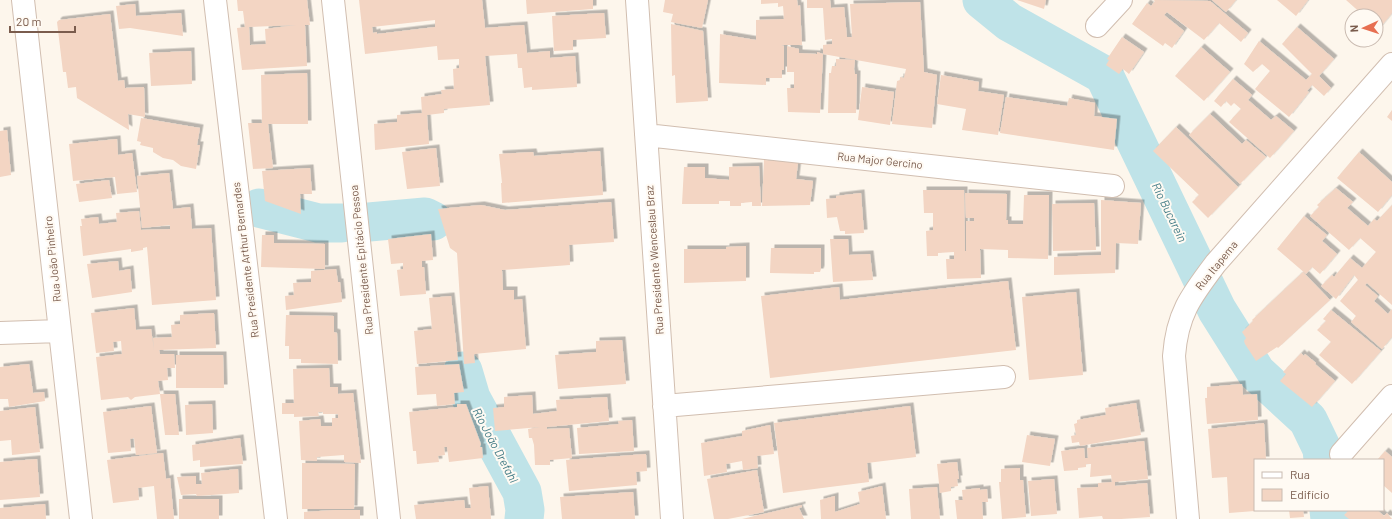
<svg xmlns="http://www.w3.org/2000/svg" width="1392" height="519" font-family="Barlow,sans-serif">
<defs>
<filter id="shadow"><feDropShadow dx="3.5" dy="-3.5" stdDeviation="0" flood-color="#0004"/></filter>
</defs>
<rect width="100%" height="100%" fill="#fdf6ec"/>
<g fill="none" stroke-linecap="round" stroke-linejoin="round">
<path stroke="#bfe3e8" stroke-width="39" d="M982,0L1009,22L1104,75L1217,310L1256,372L1308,420L1322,449L1323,460
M259,208L318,223H342
M369,222L425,217L433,221
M463,371L471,398L522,492L525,510L524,519
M1329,510L1330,519"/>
</g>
<path fill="#f3d5c3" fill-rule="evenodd" filter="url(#shadow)" d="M237,0H307L310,25H305L307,66L242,70L237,28L245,27L243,11H238ZM296,25L265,29L266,44L250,45L249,27Z
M359,0H482L485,28L524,25L527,53L550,51V58L575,56L577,87L532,90V87L524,88L522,68H518L517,54L485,56L490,105L444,109V113L427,115L429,144L375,150L374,124L397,122V115L422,113L421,97L442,94L441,90L454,89L453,69L459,68V59L438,60L437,46L365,54ZM435,20V27L377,34V32L373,33L372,27Z
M526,0H593V9L527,14Z
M665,0H708L702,28L671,22L673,14L663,12Z
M761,0H797L798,6L800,5L802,45H781L784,46V70H782V78H766V85L719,83L720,34L756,40V20L784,19L783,6L778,7V3L761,4Z
M807,0H830L831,8L844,7L847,37H852L850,4L920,2L924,72L937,75L932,128L892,124L897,81L900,80V77L904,78L906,69L823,54L820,113L788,112L787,88H794V72H787V46L799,49V53L817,54V52L823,54V45L832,44V39L825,40L823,8H807Z
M1017,0H1046L1044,9Z
M1153,0L1210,1L1248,33L1241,42L1219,23L1204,40L1167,12L1164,15L1184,31L1172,48L1165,43L1163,46L1132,24L1147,3L1151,6L1155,1Z
M1212,0H1236L1226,12Z
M1277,0H1308L1296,16Z
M1346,0H1392V13L1379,29L1376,27V16H1364Z
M135,4L136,16L181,13L183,36L130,28L119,29L116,6Z
M604,13L606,38L573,40V50L554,51L552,16Z
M110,14L118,81L124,80L125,88L144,87L145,117L128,114L129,130L77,98L76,87L68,88L66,72H63L57,22L59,20Z
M671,24L703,31L708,101L676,103L675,75L672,76Z
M1297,27L1334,59L1319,76L1331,88L1324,96L1312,85L1307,91L1309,92L1289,117L1255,89L1270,71L1262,64L1253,72L1244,64L1259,41L1306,80L1312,74L1282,44Z
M1122,37L1144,52L1129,74L1123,69L1119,74L1106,65L1109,60L1107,59Z
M1201,47L1230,72L1204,101L1175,76Z
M191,51L192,84L151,86L149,53Z
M836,59L855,60L854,69L855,74H857L856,113H828L829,73H831L832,66H836Z
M307,73L308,124H268L273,168L253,169L248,123H262L261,75Z
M941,75L979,82L978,91L1004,95L998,135L962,130L966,109L937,104Z
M1233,79L1252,95L1248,100L1271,120L1276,116L1294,131L1270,158L1229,122L1241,109L1234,103L1231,106L1226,101L1221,107L1214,101Z
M862,87L894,92L890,125L858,120Z
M1006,97L1067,106L1069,98L1095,103L1094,116L1117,119L1114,150L1000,133Z
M1392,110V121L1387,117Z
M1210,114L1242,144L1246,140L1266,157L1240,184L1189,135Z
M141,118L200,128L197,145H200L196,169L181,166L173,160L163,158L153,152V148L140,145L141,142L137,141Z
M1176,127L1238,187L1208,218L1192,202L1199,195L1153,151Z
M7,130L11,175L0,177V131Z
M117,139L118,155L132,153L137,192L117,194L115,177L73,181L69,144Z
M436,148L440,186L407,189L402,152Z
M600,151L603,195L502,203L501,183H502L499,154L533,152L534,156Z
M1359,152L1392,182V195L1378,212L1337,178Z
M764,160L798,163L796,179L813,181L810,205L762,206Z
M759,166L761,206H752V202L741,203V206H730V201H719V204H682L684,167H705V178L729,180V167Z
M310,168L312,194H300L301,214L265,201L262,171Z
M169,173L173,209L190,207L192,229L211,228L216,300L152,305L147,247L143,248V250L131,252V249L83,256L80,226H82L81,219L98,217L99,224L117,222L116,213L139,211L141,230L170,229V225L142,228L137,176Z
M109,180L112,198L79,202L76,184Z
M1336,188L1353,202L1347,208L1368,226L1374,219L1377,221L1392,205V305L1367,283L1365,285L1378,296L1374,301L1388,314L1392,309V337L1382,349L1351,322L1356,316L1340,301L1358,280L1354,275L1336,299L1321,286L1332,275L1334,277L1350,258L1362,268L1376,252L1360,238L1349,250L1310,216L1319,207L1317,205Z
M923,190H964L965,251H966V221H974V218H966L965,193L1007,194L1006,220H1008V224H1023L1024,195H1049L1048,259L1008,258V250L980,249L981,278L947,279L946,259H954V252L938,253V256H927L926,231L933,230V213H924Z
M861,193L864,233L845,234V231H840L837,217L827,218L826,199L836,198V196Z
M1101,200L1141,203L1138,244L1116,243L1115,273L1054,275V257L1101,255Z
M611,202L614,242L569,245L570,265L502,270L503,290H514V300L522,299L526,349L474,354L475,363L464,364L457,253L450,248L438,209L481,205L505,210Z
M1094,203L1096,250L1053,251L1052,204Z
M1304,216L1327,235L1322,241L1337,254L1320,274L1312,267L1306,274L1277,249Z
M431,234L433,260L422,261V267H424L426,294L400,296L397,270L403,269V263L391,264L388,239Z
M262,235H274V243L325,244V269L261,267Z
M830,239H848L849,255L870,254L873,280L833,282Z
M746,246V281L684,283V249H726V247Z
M771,248H821V269L820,272H814V274L770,273Z
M118,261L119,271L130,269L132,292L92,298L87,264Z
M336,269L338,282H340L342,302L286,310L285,296L294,295L293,283L311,282V271Z
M1303,272L1330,300L1278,348L1277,347L1256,361L1245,344L1244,341L1246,338L1242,332L1253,321L1252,320Z
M1008,281L1016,350L770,378L761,296L839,287L840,300Z
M1076,292L1083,375L1029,380L1022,297Z
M451,296L458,360L417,364L414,331L432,329L429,298Z
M134,308L136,330L151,329L154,350L153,338L172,337L171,325L180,324V315L214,313L216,348L159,350L160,354H174L175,368H167L168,380L158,381L160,394L135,397L131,400L128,397L101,400L96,357L122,354L121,341L113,342L114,351L96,353L91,313Z
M1331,310L1381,351L1352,384L1319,355L1331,342L1317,330L1326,321L1323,319Z
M286,315L334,316V332L337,333L338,364L301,363V359H289V346H285Z
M622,340L626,384L558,389L555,355L596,352V341Z
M1301,353L1304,356L1305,354L1316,363L1315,364L1335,381L1312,407L1280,381L1286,374L1283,372Z
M176,355H223L224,388H176Z
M29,364L33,393L44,392L45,401L9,407L8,399H0V367Z
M459,364L464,392L454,393L455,404L437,406L436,394L417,395L415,367Z
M329,368L330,387H338V394L353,393L361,463L344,462V455L317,457V461L301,460L299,421L320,419L321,426H332V418H338V414H323V412H318L319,416L294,417V414H282V403H294L293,369Z
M1242,384L1243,395L1257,394L1258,420L1207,424L1205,398H1207V387Z
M160,394H175L179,435H165Z
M532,395L533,414L557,411L556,400L607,397L609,421L547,427V429L569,428L572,458L550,460V465H535L534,445L532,438H529L528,429L540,427L495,431L493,408L504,407V397Z
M1136,403L1141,435L1080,446L1079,442L1072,443L1071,436L1076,435L1074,424L1077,423V420L1106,415L1105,408Z
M212,404L213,433L186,435L185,405Z
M457,404H466L481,444L480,447H482L483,458L449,462L447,447H444L445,455L438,456L439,462L417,464L416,451H413L409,412L457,407Z
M151,406L157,453L136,455L134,438L130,439L131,451L108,453L103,412Z
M910,406L916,457L867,463L869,482L783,493L774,423Z
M35,407L40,452L12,455L11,440L0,441V411Z
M632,420L634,451L579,454L577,428L619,424L618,421Z
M1264,423L1266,460H1255V511L1229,513L1227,477L1212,478L1208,429Z
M770,425L774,454L757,456L758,468L743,470L742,461L726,464L727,472L704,476L701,443L742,436V431Z
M1027,435L1055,439L1050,466L1022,462Z
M240,438L243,464L200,467V460L193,461L192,445Z
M1144,441L1148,479L1115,482V486L1147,483L1150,517L1121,519H1103L1102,516L1079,518L1077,488L1098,487V483L1112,482L1111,475L1090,477L1091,464H1086V467L1078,468V470L1064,471L1061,451L1084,448L1085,458H1088L1087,448Z
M1385,451L1392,457V493L1383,485V460H1377Z
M163,453L166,479L170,478L174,519H157L154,486L138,488L139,500L113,503L107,460Z
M646,454L647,471L636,472L637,485L569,491L566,460Z
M37,459L40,497L0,500V462Z
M957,462L959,479H957L958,486L951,487V491L940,493L937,464Z
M302,463L355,464L354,509H302Z
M1020,468V480H1023L1026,517L1002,519L999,482H1001V469Z
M238,469L239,493L197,496L196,494L181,495L177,477L196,476V484H202L201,473Z
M757,470L764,512L728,519H714L707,479Z
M1054,479L1057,514L1031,516L1028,481Z
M488,486L491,519H416L414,505L464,500L465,508H471L469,488Z
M882,486L886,519H821L820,500L835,496V512L860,504L858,492Z
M937,487L940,519H911L909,489Z
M980,488V490L987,489L988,502H982L983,519H957L955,500H963L962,490Z
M633,492L635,519H562L560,497Z
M179,499H219V519H179Z
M45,504L46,519H0V508Z
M802,505V507L799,508L804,519H742Z
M335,510H360V519H304V512Z
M1289,510H1303L1304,517L1290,518Z
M1349,510H1377L1384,516L1387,513L1392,519H1349L1344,515Z"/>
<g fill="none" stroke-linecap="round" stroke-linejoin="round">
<g stroke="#d1beb0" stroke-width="24">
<path id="minor" d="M23,0L81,519
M215,0L276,519
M333,0L389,519
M637,0L672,519
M1097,26L1121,0
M646,135L1113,186
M0,333L60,331
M664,406L1004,377
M1341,454L1392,396
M1188,519L1174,356C1177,314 1191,296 1216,263L1392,64"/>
</g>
<use href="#minor" stroke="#fff" stroke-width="22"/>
</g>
<g text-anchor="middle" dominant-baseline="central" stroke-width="4" stroke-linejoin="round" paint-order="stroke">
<g font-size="11" fill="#7a5c4d" stroke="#fffaf3">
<text transform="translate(880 160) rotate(6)">Rua Major Gercino</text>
<text transform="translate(52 259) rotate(-96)">Rua João Pinheiro</text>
<text transform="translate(245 260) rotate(-97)">Rua Presidente Arthur Bernardes</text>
<text transform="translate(361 260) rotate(-96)">Rua Presidente Epitácio Pessoa</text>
<text transform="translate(654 260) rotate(-94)">Rua Presidente Wenceslau Braz</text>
<text transform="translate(1216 265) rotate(-51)">Rua Itapema</text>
</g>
<g font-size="12" font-style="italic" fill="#437c86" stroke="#fffaf3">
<text transform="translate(1170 212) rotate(64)">Rio Bucarein</text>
<text transform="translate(496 445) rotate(62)">Rio João Drefahl</text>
</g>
</g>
<rect x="1254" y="459" width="130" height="52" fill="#fffaf3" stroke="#cabbb1"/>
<rect x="1262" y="472" width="20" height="6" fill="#ffffff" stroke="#cabbb1"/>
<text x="1290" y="479" font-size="12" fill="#7a5c4d">Rua</text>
<rect x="1262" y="489" width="20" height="12" fill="#f3d5c3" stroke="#cabbb1"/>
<text x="1290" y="499" font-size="12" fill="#7a5c4d">Edifício</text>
<g transform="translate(1364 28) rotate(267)"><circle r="19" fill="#fffaf3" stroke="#cabbb1"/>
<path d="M0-3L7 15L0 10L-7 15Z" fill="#e76f51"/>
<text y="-6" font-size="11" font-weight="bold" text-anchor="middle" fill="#7a5c4d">N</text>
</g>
<path d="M10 26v6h65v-6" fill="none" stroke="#7a5c4d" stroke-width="2"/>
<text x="16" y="26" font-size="12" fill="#7a5c4d" stroke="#fffaf3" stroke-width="3" paint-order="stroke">20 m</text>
</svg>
